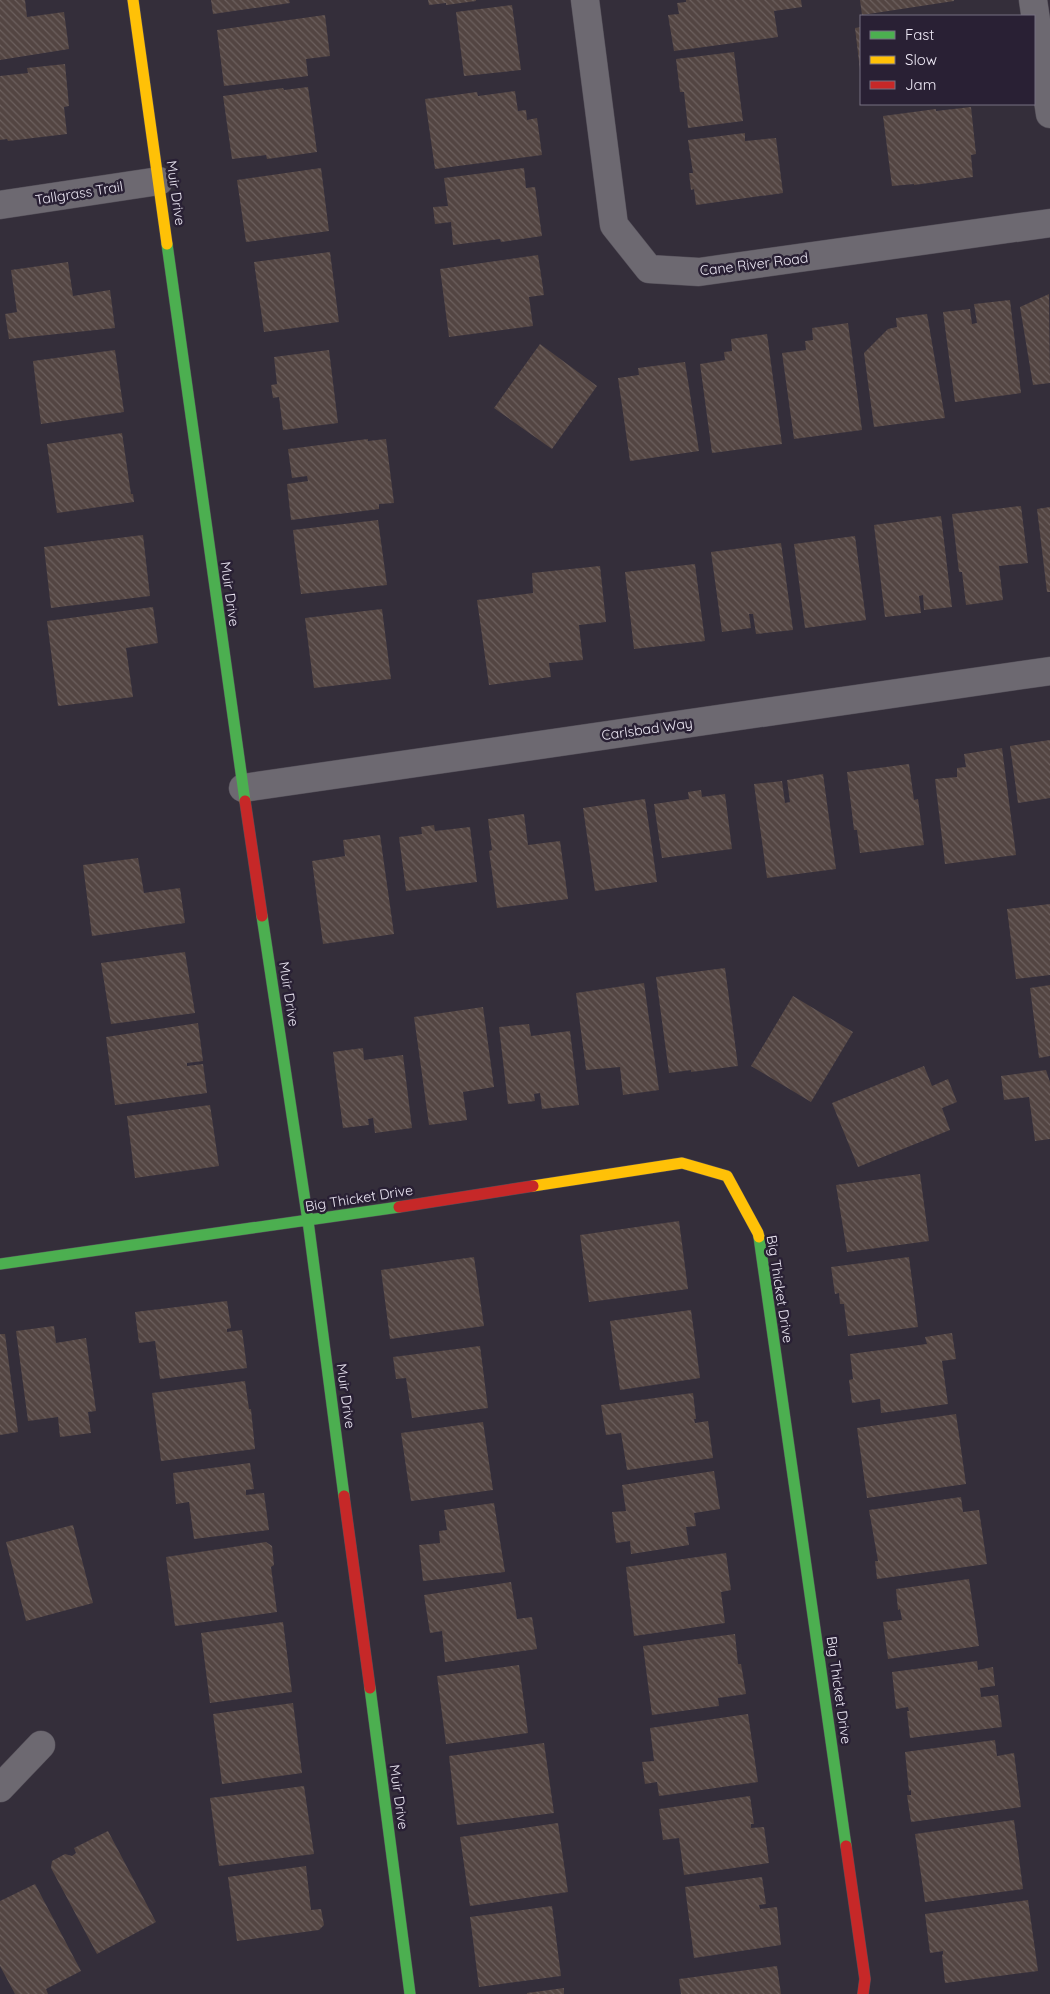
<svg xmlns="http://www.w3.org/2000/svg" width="1050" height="1994" font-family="Quicksand,sans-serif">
<defs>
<pattern id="building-back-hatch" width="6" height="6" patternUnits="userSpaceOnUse" patternTransform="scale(1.25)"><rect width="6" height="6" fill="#534542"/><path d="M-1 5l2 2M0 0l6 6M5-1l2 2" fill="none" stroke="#6c605e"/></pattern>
</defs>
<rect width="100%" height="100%" fill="#342e3a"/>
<path fill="url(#building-back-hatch)" d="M0,0H25L27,17L64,12L69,49L0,60Z
M211,0H289L290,3L213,14Z
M428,0H476V1L446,5V3L429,5Z
M686,0H801L802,7L774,11L778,37L674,51L668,15L679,14L677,3L686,2Z
M860,0H954V1L862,15Z
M512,5L521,70L464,76L456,12Z
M325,15L330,56L306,59L308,76L224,86L217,30Z
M861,27V70H860L855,28Z
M734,52L743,121L688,128L684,92H680L676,59Z
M65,64L69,106L64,107L67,134L8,141L7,139L0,140V76L28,73L27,68Z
M308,87L317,152L267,159L266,155L232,159L223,96L283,88L284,90Z
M515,91L518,111L526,110L527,120L537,118L542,155L435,169L425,99L477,92L478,96Z
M971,107L976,154L971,155L973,177L914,185V184L892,186L883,116L936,109V111Z
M745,133V141L776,138L783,193L696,205L694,189L691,190L689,173H693L688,140Z
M321,168L329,231L246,242L237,180Z
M524,168L526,188L535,187L542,236L501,242L500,239L453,245L451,222L435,224L433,207L448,206L444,178Z
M330,252L339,322L264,332L254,262Z
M538,255L544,295L529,297L533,326L449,337L440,269Z
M68,262L73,296L110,290L115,328L9,339L5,314L17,312L11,270Z
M1049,294L1050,383L1033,385L1020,307Z
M1010,300L1021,393L955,402L943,312L970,309L972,324L977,323L974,304Z
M927,314L945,418L874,427L864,353L888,329L897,327L896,318Z
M848,323L862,430L794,439L782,353L806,350L805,341L813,340L812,328Z
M767,334L782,444L712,453L700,364L725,360L724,352L732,351L731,339Z
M540,344L597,386L552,449L494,408Z
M115,350L124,412L41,424L33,361Z
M329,350L338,423L283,430L279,397L273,398L271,385L277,384L274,357Z
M685,362L699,451L630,461L618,378L639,375L638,368Z
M122,433L131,494H133L134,502L57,513L47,444Z
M368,439V441L386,439L394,503L379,504V509L291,520L287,484L308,481L307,476L292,478L288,449Z
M1021,506L1028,563L999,566L1003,600L966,605L962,572H959L952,514Z
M1050,507V592H1047L1037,509Z
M941,516L952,607L924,610L923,595L919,596L921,613L885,617L874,525Z
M378,520L387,585L301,594L293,530Z
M143,535L150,596L51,608L44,547Z
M855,536L866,620L805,628L794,544Z
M781,543L793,630L756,634L753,614H749L751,628L722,632L711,552Z
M695,564L705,641L634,649L625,572Z
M600,566L606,622L579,625L583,660L549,663L551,677L489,685L477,600L533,593L532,573Z
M153,607L158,643L126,648L133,697L58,706L47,621Z
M382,609L391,679L314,688L305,618Z
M1050,740V798L1018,803L1010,746Z
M1002,748L1016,855L945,864L935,779L957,777V768L966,767L964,754Z
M909,764L914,800L918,799L924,845L860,853L857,830H854L847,772Z
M823,774L836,869L767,878L754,784L782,781L785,803L790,802L787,780Z
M701,790L702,797L725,794L732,849L662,858L654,804L689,799L688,792Z
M645,799L657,882L595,891L583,808Z
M524,814L528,845L560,841L568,899L497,908L489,851L492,850L488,819Z
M434,825L435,831L470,827L477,882L406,891L399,837L422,834L421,827Z
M380,835L394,934L323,944L312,861L345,856L343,840Z
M138,858L144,893L180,888L185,923L92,936L83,865Z
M1050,904V975L1016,979L1007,909Z
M185,952L195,1013L111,1024L101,963Z
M725,968L738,1066L691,1072V1070L669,1073L656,977Z
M644,983L659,1090L623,1095L620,1067L586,1070L576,993Z
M1050,985V1056L1039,1058L1030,988Z
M793,996L853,1032L811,1102L751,1066Z
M483,1007L494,1087L463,1092L467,1120L429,1125L414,1017Z
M198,1023L203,1061L187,1063V1066L203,1064L207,1093L115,1105L106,1037Z
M529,1024L531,1036L570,1031L579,1105L542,1109L540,1093L534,1094L535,1101L508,1104L499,1027Z
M363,1048L364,1060L403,1055L412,1128L375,1133L373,1118L368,1119L369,1125L343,1128L333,1052Z
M924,1066L932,1086L948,1079L957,1102L942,1108L950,1130L858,1167L832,1103Z
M1046,1070L1050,1082V1139L1035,1141L1029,1097L1004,1100L1001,1076Z
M210,1105L219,1166L135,1178L127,1116Z
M920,1174L929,1241L847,1252L836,1185Z
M679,1221L688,1289L589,1302L580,1235Z
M474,1257L484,1326L390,1339L381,1270Z
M909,1257L918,1327L848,1336L844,1304H840L839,1293L835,1294L831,1267Z
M227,1301L231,1328L227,1329V1332L242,1330L247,1368L160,1379L155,1341L139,1343L135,1312Z
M691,1310L700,1378L620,1390L610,1321Z
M54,1326L56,1343L86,1338L96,1411L88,1412L91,1433L60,1437L58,1417L28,1421L16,1331Z
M952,1333L956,1359L942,1361L948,1404L881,1413L880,1399L852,1403L849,1380L853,1379L850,1354L927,1344L925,1337Z
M0,1334H5L18,1432L0,1435Z
M480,1346L488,1408L412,1418L406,1378L396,1379L393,1357Z
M245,1381L249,1409H251L255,1449L161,1461L152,1393Z
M693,1393L696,1419H694L695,1423L708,1421L713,1458L627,1470L621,1433L606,1435L601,1405Z
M956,1414L966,1484L867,1498L857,1428Z
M483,1422L493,1490L411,1501L401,1433Z
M250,1463L254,1489L246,1490V1495L264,1493L269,1530L194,1539L189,1502L176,1504L173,1473Z
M714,1471L720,1509L694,1513L696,1526L686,1527L689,1545L631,1554L630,1541L616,1543L612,1512L626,1511L622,1485Z
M961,1497L963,1512L979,1510L987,1564L877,1579L875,1561H878L869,1510Z
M494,1503L505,1572L423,1581L419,1545L440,1543L439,1531L447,1530L444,1510Z
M73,1525L93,1603L26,1621L6,1542Z
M266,1542L272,1546L274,1565L271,1567L277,1612L175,1626L166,1557Z
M726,1553L731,1590L721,1592L725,1623L634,1636L626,1567Z
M969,1579L979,1646L888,1659L883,1622L902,1620L900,1609L898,1610L896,1589Z
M511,1582L517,1619L532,1617L537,1649L445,1662L442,1631L430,1633L424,1595Z
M283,1622L292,1692L210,1703L201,1633Z
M735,1634L738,1664H741L746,1694L718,1698L719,1706L652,1715L643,1646Z
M977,1661L978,1670L993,1667L995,1686L980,1688L981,1697L998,1695L1002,1727L910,1738L907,1711H909L908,1707L896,1709L892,1672Z
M519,1665L528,1733L446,1744L437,1676Z
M293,1703L302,1773L222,1784L213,1714Z
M748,1714L758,1782L659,1796L657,1782L645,1784L642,1762L654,1761L650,1728Z
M995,1740L997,1756L1014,1753L1021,1807L911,1822L907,1795H911V1790L909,1791L905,1752Z
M544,1743L554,1813L457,1825L449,1756Z
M304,1786L314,1854L219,1866L210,1798Z
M750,1796L754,1824H751V1828L764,1827L769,1863L684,1875L679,1838L663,1840L659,1809Z
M1014,1820L1023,1889L925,1902L915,1834Z
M558,1823L568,1892L470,1906L460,1837Z
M108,1831L156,1922L97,1954L51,1868L52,1861L65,1854L72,1856L76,1853L74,1848Z
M306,1866L311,1910L321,1909L324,1925L319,1930L237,1941L228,1877Z
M762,1877L766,1904L759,1905L760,1909L777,1907L781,1945L694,1958L685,1887Z
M35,1884L81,1971L46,1989L48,1994H15L0,1966V1901Z
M1028,1900L1038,1971L945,1983L942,1955L943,1954V1951L930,1953L925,1914Z
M552,1906L561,1976L479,1987L470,1917Z
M777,1966L781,1994H681L679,1979Z
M564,1988V1994H527V1993Z"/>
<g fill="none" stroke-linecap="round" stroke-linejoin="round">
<g stroke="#524d57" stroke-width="29">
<path id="street" d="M585,0L614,225L649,269L699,272L1050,223
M1033,0L1050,114
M0,205L159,181
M243,788L1050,671
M0,1788L41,1745"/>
</g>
<g stroke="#524d57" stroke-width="12">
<path id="fast" d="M167,244L245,801
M262,916L308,1221L344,1496
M759,1237L846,1846
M0,1264L399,1207
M370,1688L410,1994"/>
</g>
<g stroke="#524d57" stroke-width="12">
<path id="slow" d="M133,0L167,244
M533,1186L682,1163L727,1176L758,1233L759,1237"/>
</g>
<g stroke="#524d57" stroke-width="12">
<path id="jam" d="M245,801L262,916
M399,1207L533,1186
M344,1496L370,1688
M846,1846L865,1979L863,1994"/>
</g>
<use href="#street" stroke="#6d6971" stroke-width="28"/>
<use href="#fast" stroke="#4caf50" stroke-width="11"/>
<use href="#slow" stroke="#ffc107" stroke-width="11"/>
<use href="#jam" stroke="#c62828" stroke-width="11"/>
</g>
<g text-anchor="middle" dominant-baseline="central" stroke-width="5" stroke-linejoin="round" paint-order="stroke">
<g font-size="14" fill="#ece7f4" stroke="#292034">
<text transform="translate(79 193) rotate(-9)">Tallgrass Trail</text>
<text transform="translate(176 193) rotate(82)">Muir Drive</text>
<text transform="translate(754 264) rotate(-7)">Cane River Road</text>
<text transform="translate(230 594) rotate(82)">Muir Drive</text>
<text transform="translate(647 729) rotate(-8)">Carlsbad Way</text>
<text transform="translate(289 994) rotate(81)">Muir Drive</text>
<text transform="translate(359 1198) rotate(-9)">Big Thicket Drive</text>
<text transform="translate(780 1289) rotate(81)">Big Thicket Drive</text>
<text transform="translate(346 1396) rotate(82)">Muir Drive</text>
<text transform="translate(839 1690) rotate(82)">Big Thicket Drive</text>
<text transform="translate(399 1797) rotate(82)">Muir Drive</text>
</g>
</g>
<rect x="860" y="15" width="175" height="90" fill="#292034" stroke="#777081"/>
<rect x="870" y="31" width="25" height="8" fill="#4caf50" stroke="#777081"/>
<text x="905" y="40" font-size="15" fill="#ece7f4">Fast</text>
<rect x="870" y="56" width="25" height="8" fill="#ffc107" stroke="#777081"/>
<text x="905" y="65" font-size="15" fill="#ece7f4">Slow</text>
<rect x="870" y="81" width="25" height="8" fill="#c62828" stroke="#777081"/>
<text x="905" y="90" font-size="15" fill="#ece7f4">Jam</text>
</svg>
